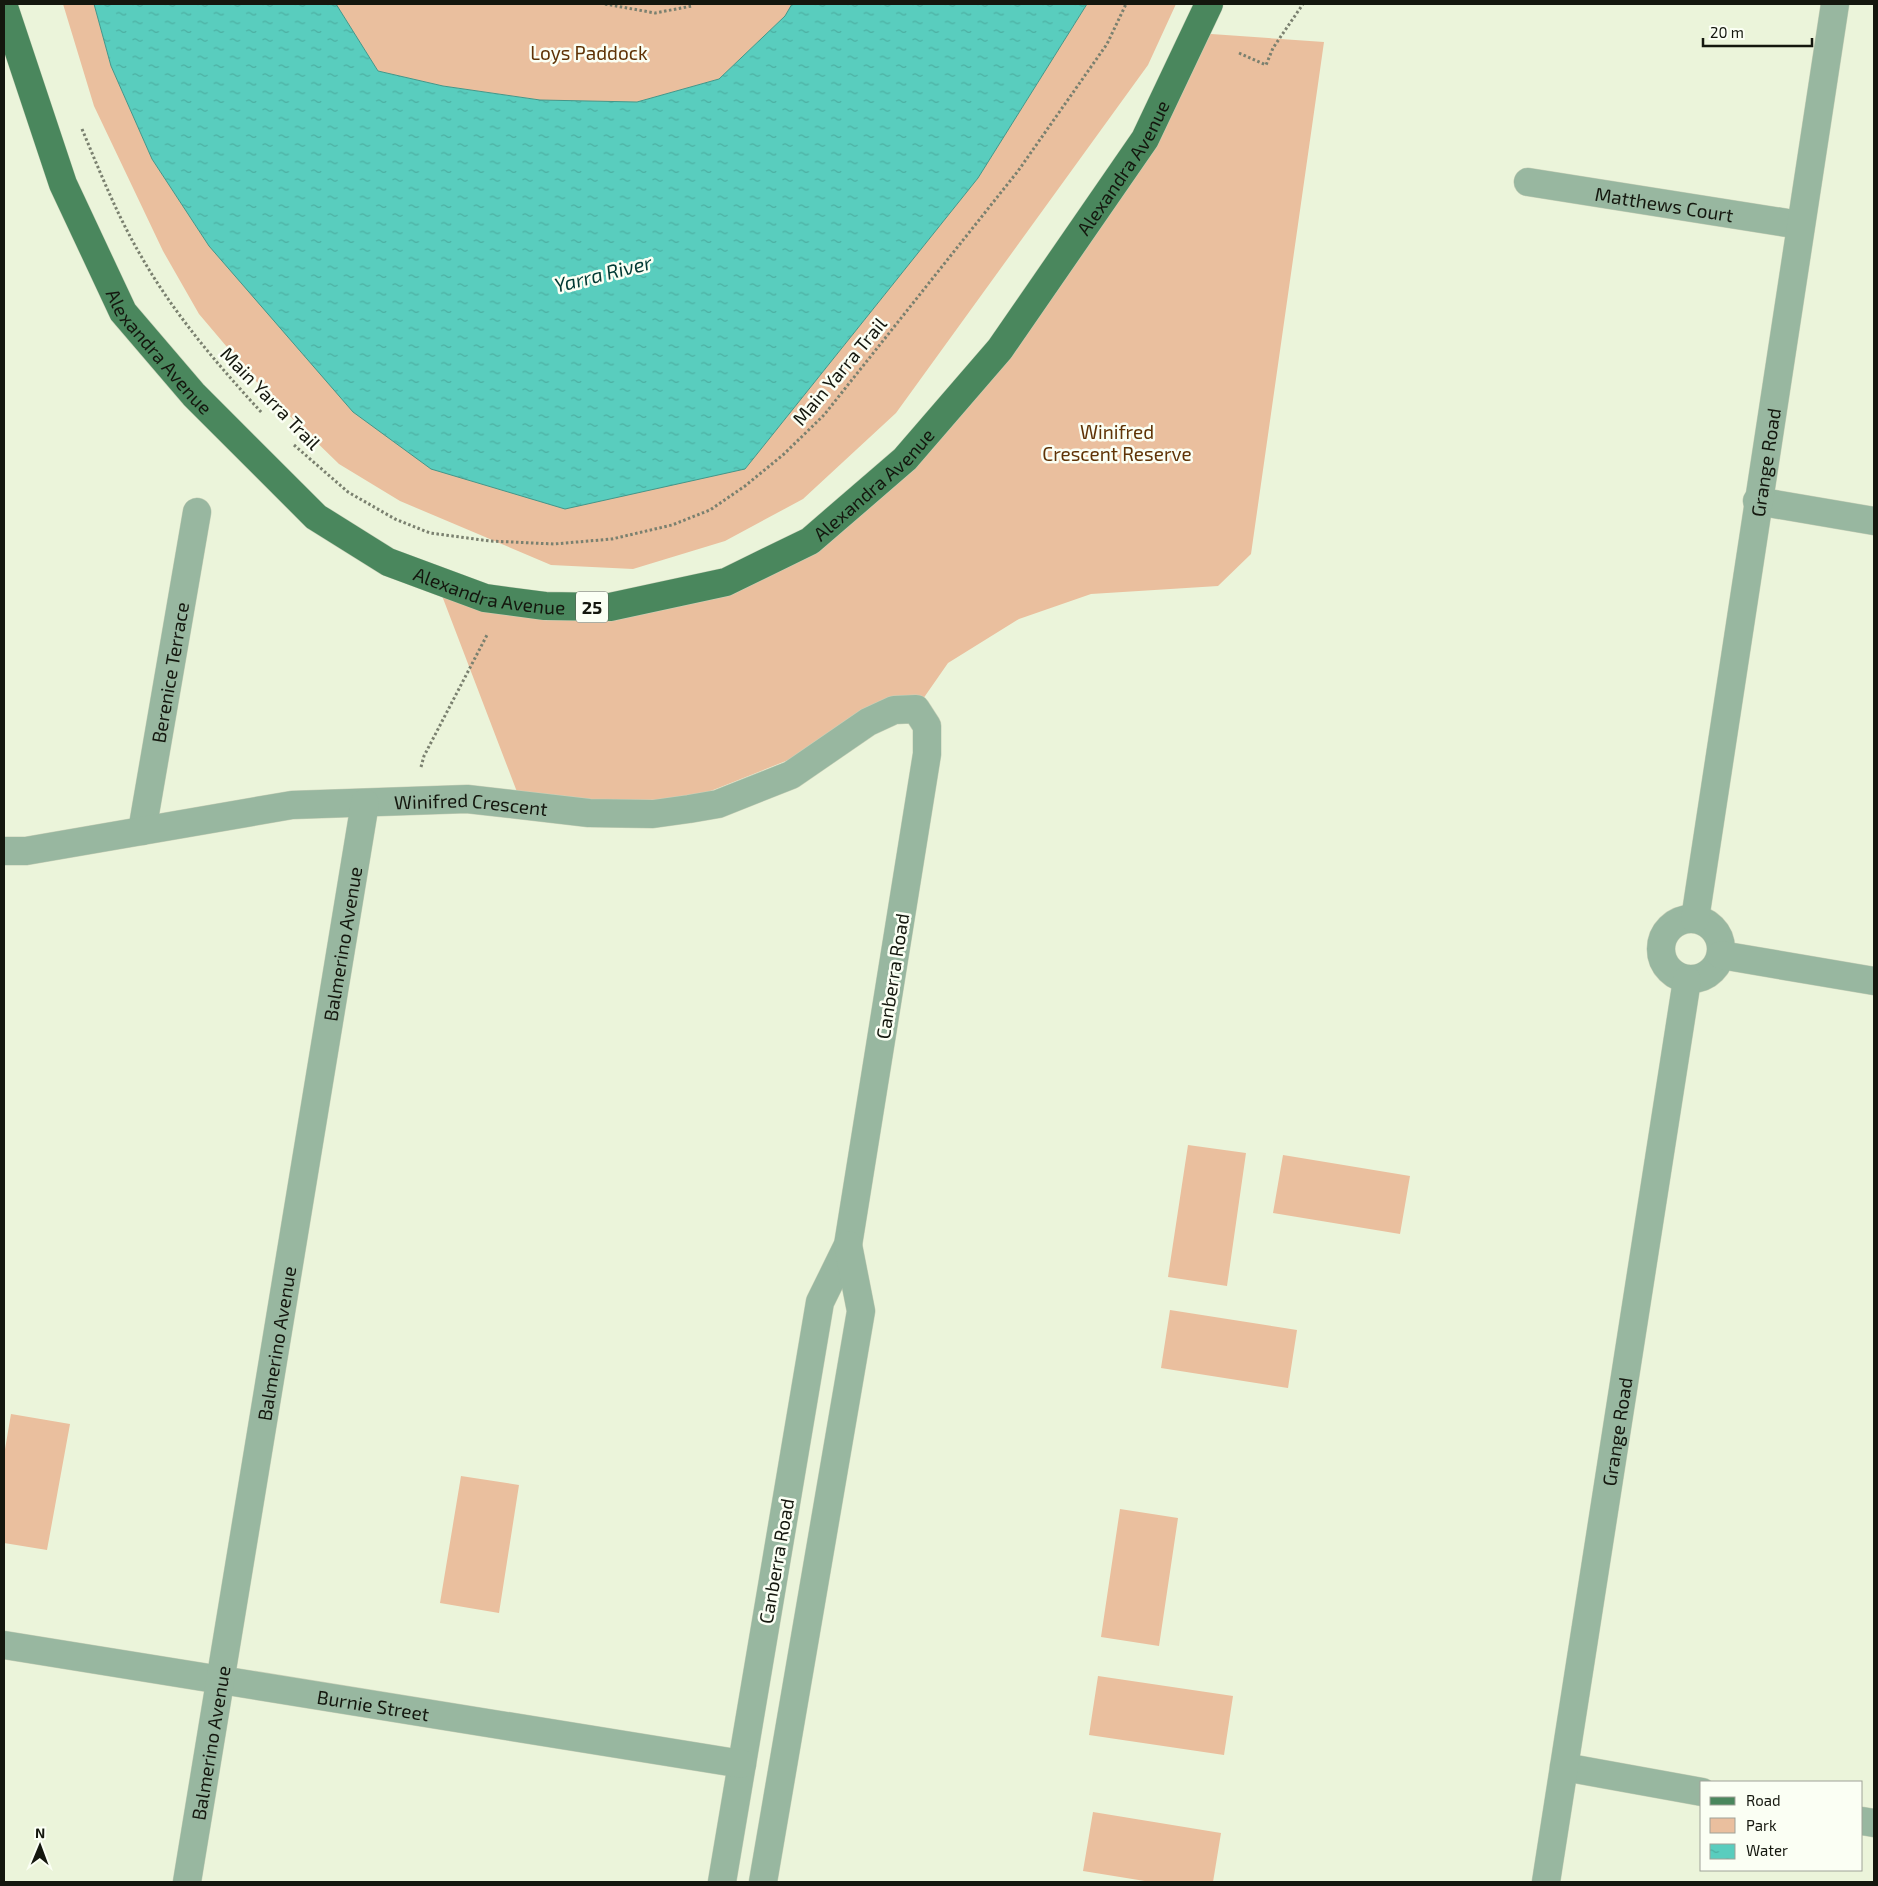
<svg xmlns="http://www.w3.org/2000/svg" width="1878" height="1886" font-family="'Exo 2',sans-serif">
<defs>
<pattern id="water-ripples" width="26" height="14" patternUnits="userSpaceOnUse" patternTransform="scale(1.25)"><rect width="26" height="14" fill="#59cdbe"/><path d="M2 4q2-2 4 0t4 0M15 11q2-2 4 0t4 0" fill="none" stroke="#4dafa2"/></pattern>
</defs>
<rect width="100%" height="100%" fill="#ebf4da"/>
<path fill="#eabf9e" d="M63,4H94L111,66L152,159L209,246L745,469L978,178L1087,4H1176L1148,65L896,413L803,499L725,541L633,569L551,565L400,501L339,464L266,393L199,314L163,251L94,106Z
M336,4H792L785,16L719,79L637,102L540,100L443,86L378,71Z
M1197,33L1324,42L1251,554L1218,586L1091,594L1019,619L948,663L916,709L653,814L522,805L436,580L610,607L810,541L1000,349Z
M1188,1145L1246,1153L1227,1286L1168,1277Z
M1283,1155L1410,1176L1400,1234L1273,1213Z
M1170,1310L1297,1330L1288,1388L1161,1368Z
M11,1414L70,1424L47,1550L4,1543V1455Z
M461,1476L519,1485L499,1613L440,1603Z
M1120,1509L1178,1518L1159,1646L1101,1637Z
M1098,1676L1233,1696L1224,1755L1089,1735Z
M1093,1812L1221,1833L1213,1882H1151L1083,1871Z"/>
<path fill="url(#water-ripples)" stroke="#449689" d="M94,4H336L378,71L443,86L540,100L637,102L719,79L785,16L792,4H1087L978,178L745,469L565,509L431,469L353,412L209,246L152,159L111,66Z"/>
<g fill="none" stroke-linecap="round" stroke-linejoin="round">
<g stroke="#c9d1b9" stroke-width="29">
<g id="minor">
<path id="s1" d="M1528,182L1800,225"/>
<path d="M1757,501L1874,521"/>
<path id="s2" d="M142,831L197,512"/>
<path id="s3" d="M4,851H26L292,805L467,799L589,813L653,814L689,809L718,804L791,775L868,722L894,710L916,709L927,726V754L848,1245L820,1302L722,1882"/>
<circle cx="1691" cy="949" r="30"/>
<path id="s4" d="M1695,919L1835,4"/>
<path d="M1721,955L1874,981"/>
<path id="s5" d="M4,1645L742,1764"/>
<path d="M1564,1767L1702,1792"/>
<path d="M1862,1821L1874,1823"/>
<path id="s6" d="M187,1882L365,803"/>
<path d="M763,1882L861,1311L848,1245"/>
<path id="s7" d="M1546,1882L1687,980"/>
</g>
</g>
<g stroke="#c9d1b9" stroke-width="29">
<g id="major">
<path id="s8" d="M4,7L63,184L123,312L194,395L316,517L388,562L485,598L545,606L610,607L726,582L810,541L905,459L1000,349L1145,139L1209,4"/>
</g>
</g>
<path stroke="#7a806f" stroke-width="3" stroke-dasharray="2.5 2.5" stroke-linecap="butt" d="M605,4L655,13L692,6
M1239,53L1266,65L1273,48L1303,4
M82,129C100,172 117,215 141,256C174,314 217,364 262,413
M294,445L348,492L395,519L430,533L490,541L554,544L612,539L672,525L710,510L745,486L784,454L824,415L1018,171L1107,44L1126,4
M421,767L424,756L487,635"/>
<use href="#minor" stroke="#98b7a0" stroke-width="28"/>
<use href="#major" stroke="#4a875d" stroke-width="28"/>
</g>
<g text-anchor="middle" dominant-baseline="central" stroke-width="5" stroke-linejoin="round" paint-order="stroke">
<rect fill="#fbfff4" stroke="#595d53" stroke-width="1" x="576" y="591.5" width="32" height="31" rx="4"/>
<g font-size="18" font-weight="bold" fill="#14170e">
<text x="592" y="607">25</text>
</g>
<g font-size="19" fill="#5f3306" stroke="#fbfff4">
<text x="589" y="52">Loys Paddock</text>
<text x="1117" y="431">Winifred<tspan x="1117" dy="22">Crescent Reserve</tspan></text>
</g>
<g font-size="19" fill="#14170e" stroke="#fbfff4">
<text stroke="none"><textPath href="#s8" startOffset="1626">Alexandra Avenue</textPath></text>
<text stroke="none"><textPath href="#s1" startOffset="138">Matthews Court</textPath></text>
<text stroke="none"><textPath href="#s8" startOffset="381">Alexandra Avenue</textPath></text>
<text transform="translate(839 371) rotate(-50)">Main Yarra Trail</text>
<text transform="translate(271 398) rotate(46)">Main Yarra Trail</text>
<text stroke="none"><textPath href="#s4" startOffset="462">Grange Road</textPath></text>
<text stroke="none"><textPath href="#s8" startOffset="1221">Alexandra Avenue</textPath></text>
<text stroke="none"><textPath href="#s8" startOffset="801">Alexandra Avenue</textPath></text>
<text stroke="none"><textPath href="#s2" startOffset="161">Berenice Terrace</textPath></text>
<text stroke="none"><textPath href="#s3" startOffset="471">Winifred Crescent</textPath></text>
<text stroke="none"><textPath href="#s6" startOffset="951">Balmerino Avenue</textPath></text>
<text transform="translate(892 976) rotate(-81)">Canberra Road</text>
<text stroke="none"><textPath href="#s6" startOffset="546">Balmerino Avenue</textPath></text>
<text stroke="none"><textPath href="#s7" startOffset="456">Grange Road</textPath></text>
<text transform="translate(776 1561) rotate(-80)">Canberra Road</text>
<text stroke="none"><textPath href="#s5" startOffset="374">Burnie Street</textPath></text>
<text stroke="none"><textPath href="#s6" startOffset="141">Balmerino Avenue</textPath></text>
</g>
<g font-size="20" font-style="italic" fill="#003933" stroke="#fbfff4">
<text transform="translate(603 273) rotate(-14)">Yarra River</text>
</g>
</g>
<rect width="1878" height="1886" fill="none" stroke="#14170e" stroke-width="10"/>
<rect x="1700" y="1781" width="162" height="90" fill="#fbfff4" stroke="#9fa298"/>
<rect x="1710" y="1797" width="25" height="8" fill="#4a875d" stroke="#9fa298"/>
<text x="1746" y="1806" font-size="15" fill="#14170e">Road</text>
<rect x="1710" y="1818" width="25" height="15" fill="#eabf9e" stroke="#9fa298"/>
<text x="1746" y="1831" font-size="15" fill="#14170e">Park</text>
<rect x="1710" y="1844" width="25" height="15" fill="url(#water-ripples)" stroke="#9fa298"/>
<text x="1746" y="1856" font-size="15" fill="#14170e">Water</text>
<g transform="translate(40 1846) rotate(1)" stroke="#fbfff4" stroke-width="4" paint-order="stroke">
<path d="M0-4L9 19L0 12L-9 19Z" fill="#14170e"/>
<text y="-8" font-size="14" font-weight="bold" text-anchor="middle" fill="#14170e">N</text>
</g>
<path d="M1703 38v8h109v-8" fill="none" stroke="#14170e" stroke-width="2.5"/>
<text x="1710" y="38" font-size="15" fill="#14170e" stroke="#fbfff4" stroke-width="4" paint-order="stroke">20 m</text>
</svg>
